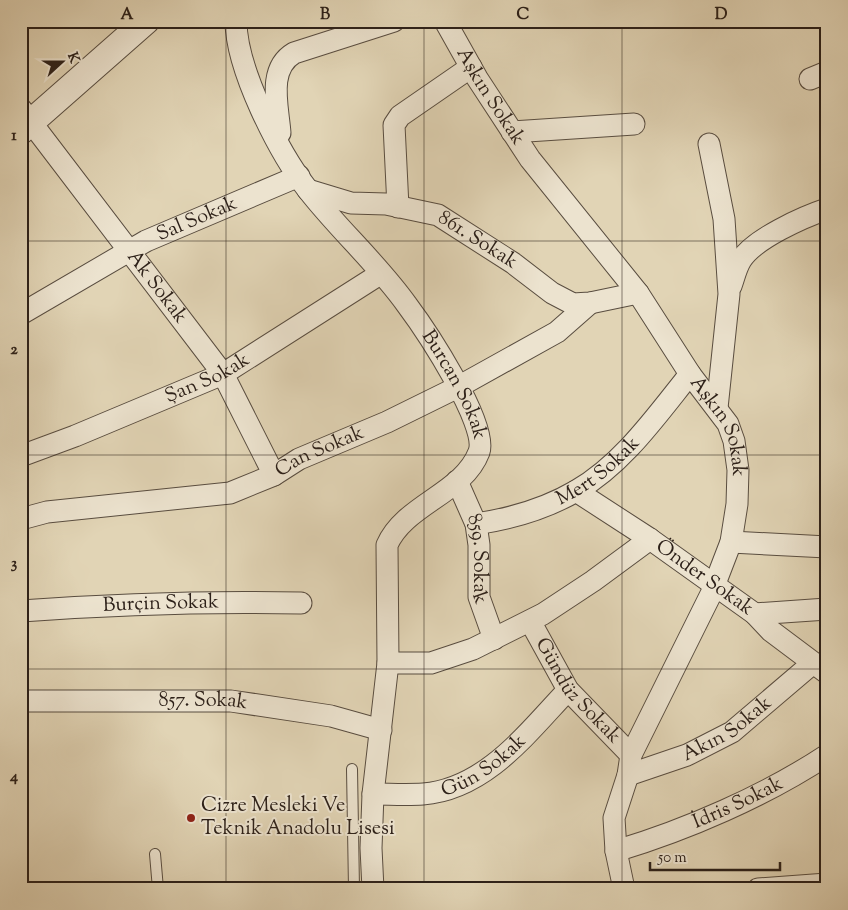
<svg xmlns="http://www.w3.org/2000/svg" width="848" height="910" font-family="'Sorts Mill Goudy',serif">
<rect width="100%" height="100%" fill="#e1d4b5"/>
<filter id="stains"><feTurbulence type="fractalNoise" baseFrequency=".004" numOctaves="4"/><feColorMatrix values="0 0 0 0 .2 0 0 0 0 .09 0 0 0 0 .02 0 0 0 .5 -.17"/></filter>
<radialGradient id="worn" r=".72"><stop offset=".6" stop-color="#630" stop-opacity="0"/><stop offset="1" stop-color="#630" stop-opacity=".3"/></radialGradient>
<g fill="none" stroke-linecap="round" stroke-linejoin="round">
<g stroke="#594d40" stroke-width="12">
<path id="service" d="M352,769L354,889
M155,854L158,889"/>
</g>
<g stroke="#594d40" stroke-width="23">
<g id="minor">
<path id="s1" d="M236,21C236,69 279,153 308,190C339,230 378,264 407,305C425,329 489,425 479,452C463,494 405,504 387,545L388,663L373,794L371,848L373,889"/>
<path id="s2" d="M445,21L477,78L530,159L638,293L690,374L728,424L734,441L738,470L737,504L731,542L711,594L631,755L628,775L614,818L616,851L624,889"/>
<path d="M810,79L827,72"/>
<path id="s3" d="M21,109L223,374L274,475"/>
<path d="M512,132L634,124"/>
<path d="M280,133C278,106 267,69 294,53L394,21"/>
<path d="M709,144L724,219L729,294L717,408"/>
<path id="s4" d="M308,190L351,203L386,204L438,215L513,263L552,293L573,304L590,303L638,293"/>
<path d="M398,207L394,125L400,116L471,67"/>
<path d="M731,286C734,278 736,268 741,260C754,239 803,217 827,209"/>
<path id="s5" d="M21,314L146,241L299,176"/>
<path id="s6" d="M21,456L75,436L223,374L380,274"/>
<path id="s7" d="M457,481L476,524L479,545V597L494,639"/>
<path id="s8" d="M576,491L650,539L755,614L771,631L827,673"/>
<path id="s9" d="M21,519L47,512L230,493L274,475L299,459L387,422L458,387L557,332L590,303"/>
<path id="s10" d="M476,524C509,519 547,508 576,491C623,464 657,415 690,374"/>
<path d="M731,542L827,547"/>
<path id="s11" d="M21,611C115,604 207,601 301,603"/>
<path d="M755,614L827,609"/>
<path id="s12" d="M530,621L568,690L631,755"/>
<path d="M388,663H431L473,649L543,614L593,581L650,539"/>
<path id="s13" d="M21,701H231L331,716L381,730"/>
<path id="s14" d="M628,775L687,755L732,732L813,663"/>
<path id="s15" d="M373,794C389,794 406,795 423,794C486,789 528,732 568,690"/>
<path id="s16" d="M616,851C686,830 765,796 827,755"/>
<path d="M758,889L827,884"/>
</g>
</g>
<g stroke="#594d40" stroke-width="28">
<path id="tertiary" d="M21,131L146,21"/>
</g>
<use href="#service" stroke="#ece3cf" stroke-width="10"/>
<use href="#minor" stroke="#ece3cf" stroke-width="21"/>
<use href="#tertiary" stroke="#ece3cf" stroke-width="26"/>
</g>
<path fill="none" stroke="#2c2019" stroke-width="1" stroke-opacity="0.55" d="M226,21V889M424,21V889M622,21V889M21,241H827M21,455H827M21,669H827"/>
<circle fill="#8f2418" stroke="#ece3cf" stroke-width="2" cx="191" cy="818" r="5"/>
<g text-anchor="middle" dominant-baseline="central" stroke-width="4" stroke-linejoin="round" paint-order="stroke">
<g font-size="20" fill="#2c2019" stroke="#ece3cf">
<text stroke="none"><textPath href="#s2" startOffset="88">Aşkın Sokak</textPath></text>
<text stroke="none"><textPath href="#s5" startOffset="200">Sal Sokak</textPath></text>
<text stroke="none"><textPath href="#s4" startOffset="180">861. Sokak</textPath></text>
<text stroke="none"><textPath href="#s3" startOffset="224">Ak Sokak</textPath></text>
<text stroke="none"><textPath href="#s6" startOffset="202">Şan Sokak</textPath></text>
<text stroke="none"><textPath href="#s1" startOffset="431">Burcan Sokak</textPath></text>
<text stroke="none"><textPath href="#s2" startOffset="492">Aşkın Sokak</textPath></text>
<text stroke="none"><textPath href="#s9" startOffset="310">Can Sokak</textPath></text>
<text stroke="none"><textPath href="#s10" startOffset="135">Mert Sokak</textPath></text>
<text stroke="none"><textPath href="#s7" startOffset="82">859. Sokak</textPath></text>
<text stroke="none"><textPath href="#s8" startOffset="155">Önder Sokak</textPath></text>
<text stroke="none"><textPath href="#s11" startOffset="140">Burçin Sokak</textPath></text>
<text stroke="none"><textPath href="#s12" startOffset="85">Gündüz Sokak</textPath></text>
<text stroke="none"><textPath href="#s13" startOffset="182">857. Sokak</textPath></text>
<text stroke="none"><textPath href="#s14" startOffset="110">Akın Sokak</textPath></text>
<text stroke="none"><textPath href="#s15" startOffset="118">Gün Sokak</textPath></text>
<text stroke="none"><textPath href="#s16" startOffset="131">İdris Sokak</textPath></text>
</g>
<g font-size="20" fill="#2c2019" stroke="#ece3cf" text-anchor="start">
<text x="201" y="806">Cizre Mesleki Ve<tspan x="201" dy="23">Teknik Anadolu Lisesi</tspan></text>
</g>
</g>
<rect width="848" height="910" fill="none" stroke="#e1d4b5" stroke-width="55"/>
<g transform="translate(62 62) rotate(69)" stroke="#ece3cf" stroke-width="4" paint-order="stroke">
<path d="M0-4L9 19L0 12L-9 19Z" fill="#2c2019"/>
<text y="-8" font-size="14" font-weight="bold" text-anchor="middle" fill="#2c2019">K</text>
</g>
<path d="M650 862v8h130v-8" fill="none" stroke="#2c2019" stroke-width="2.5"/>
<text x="658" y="862" font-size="15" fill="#2c2019" stroke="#ece3cf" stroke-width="4" paint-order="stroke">50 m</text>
<rect x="28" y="28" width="792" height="854" fill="none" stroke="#2c2019" stroke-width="2"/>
<g font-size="16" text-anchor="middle" font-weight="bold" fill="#2c2019">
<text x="127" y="19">A</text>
<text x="325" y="19">B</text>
<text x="523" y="19">C</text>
<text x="721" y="19">D</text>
<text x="14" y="140">1</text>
<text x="14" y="354">2</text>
<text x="14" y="568">3</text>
<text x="14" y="781">4</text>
</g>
<rect width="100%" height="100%" filter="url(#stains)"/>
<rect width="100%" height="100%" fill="url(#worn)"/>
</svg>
